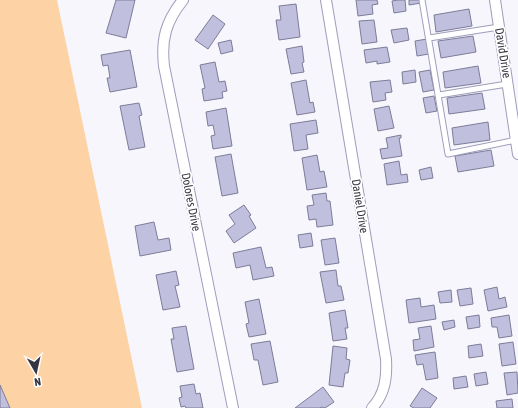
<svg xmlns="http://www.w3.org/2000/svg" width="518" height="408" font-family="'Asap Condensed',sans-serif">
<rect width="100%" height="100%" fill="#f6f6fc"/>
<path fill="#fdd3a6" d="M0,0H57L142,408H0Z"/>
<path fill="#c0bfde" stroke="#7d7c99" d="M116,0H135L126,38L106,33Z
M356,0H377L378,4L372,5L373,14L358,16Z
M398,0H405L406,11L394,13L392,1Z
M409,0H420L421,3L409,5Z
M296,4L300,37L279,40L276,20H281L279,6Z
M469,9L472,26L436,32L434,15Z
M213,15L225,24L208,49L195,40Z
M374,20L377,42L362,44L359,21Z
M407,28L409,40L394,43L391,30Z
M473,36L476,52L441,58L438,41Z
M427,39L429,54L417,56L415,41Z
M231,40L233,51L221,54L218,43Z
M302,46L304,62L302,63L304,72L291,74L286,49Z
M387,47L390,62L377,64V61L366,63L364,50Z
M130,50L137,87L110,92L107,78H110L108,65L103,66L101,55Z
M215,62L219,82L225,81L227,91L222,92L223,98L204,101L202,89L205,88L200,65Z
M478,66L481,83L445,88L443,72Z
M415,70L416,82L403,84L402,72Z
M430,70L434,90L423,92L419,72Z
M306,80L310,103L313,102L315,112L297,115L291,83Z
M390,80L392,92L385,93L386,100L373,102L370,82Z
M482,93L485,109L449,114L447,98Z
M434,96L437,111L426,113L423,98Z
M139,103L142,115L139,116L145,147L129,150L120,106Z
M389,106L394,128L378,131L374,109Z
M226,108L232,146L213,149L211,136L215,135L213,125L208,126L206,112Z
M316,120L318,133L306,135L308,149L294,151L290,124Z
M488,122L490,140L454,145L452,128Z
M401,135V138H399L402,156L382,159L380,149L388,148L386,138Z
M491,150L494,166L458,172L455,156Z
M231,154L238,193L222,196L215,157Z
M317,155L320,172L324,171L327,187L307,190L302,158Z
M399,161L401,175L407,174L408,182L387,185L384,164Z
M431,167L433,178L421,180L419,170Z
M326,193L327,201H330L333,225L317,227L316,219L309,220L307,206L314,205L312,195Z
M244,205L251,215L249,216L256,228L234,243L226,231L235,224L229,215Z
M154,222L158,240L169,238L171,250L140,256L135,226Z
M311,233L313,246L300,248L298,235Z
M335,238L339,263L325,265L321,240Z
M261,247L266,268L272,267L274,276L253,280L250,265L236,268L233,253Z
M336,270L338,286H341L344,300L326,303L320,272Z
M176,271L179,285L175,286L180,307L163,310L156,275Z
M497,287L499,299L505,297L507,307L488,311L484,290Z
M471,288L473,304L460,306L457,290Z
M451,290L452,302L440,303L438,292Z
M420,298L421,307L434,305L436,319L409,323L406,300Z
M259,299L266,334L249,337L246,324L249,323L245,302Z
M345,310L348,328H345L347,339L333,341L329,313Z
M479,315L480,327L468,329L466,317Z
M509,315L512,336L499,338L497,327H492L491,318Z
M454,320L455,327L444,330L442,322Z
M186,326L194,369L177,372L171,339H174L172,328Z
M431,326L434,347L414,351L413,340L420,339L418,328Z
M270,341L278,382L263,385L258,360H254L251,344Z
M513,342L516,364L502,366L499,344Z
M481,344L483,356L469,358L468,346Z
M333,346L347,348L346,359L350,360L348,373H345L343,387L329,385Z
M435,352L438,378L426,380L423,364L417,365L415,355Z
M486,372L488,384L476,386L474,374Z
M517,372L518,393L507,395L504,373Z
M466,376L468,387L454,389L453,378Z
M194,384L196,394L200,393L203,408H186L185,406L181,407L179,398L182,397L180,386Z
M0,385L10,408H0Z
M323,387L334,402L325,408L321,407L320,408H295Z
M422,388L437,398L430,408H414L410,406Z
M512,399L513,408H497L496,401Z"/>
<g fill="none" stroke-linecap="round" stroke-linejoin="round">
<g stroke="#9e9dbb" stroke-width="7">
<path id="lane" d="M422,0L448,154L516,140
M429,38L499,27
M439,95L507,84"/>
</g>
<g stroke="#9e9dbb" stroke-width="12">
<path id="street" d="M183,0C166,21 161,39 164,66L233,408
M326,0L386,359C387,378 385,394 372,408
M495,0L518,154"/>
</g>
<use href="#lane" stroke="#fff" stroke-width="5"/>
<use href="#street" stroke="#fff" stroke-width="10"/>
</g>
<g text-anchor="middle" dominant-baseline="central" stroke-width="3.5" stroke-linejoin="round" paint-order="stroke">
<g font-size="12" fill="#363642" stroke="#fff">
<text transform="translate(503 53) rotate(81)">David Drive</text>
<text transform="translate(191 202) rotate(79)">Dolores Drive</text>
<text transform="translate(360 206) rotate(81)">Daniel Drive</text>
</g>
</g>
<g transform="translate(36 372) rotate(171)" stroke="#ffffff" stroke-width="3" paint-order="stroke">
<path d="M0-3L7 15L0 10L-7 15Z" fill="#363642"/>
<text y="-6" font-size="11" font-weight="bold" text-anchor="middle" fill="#363642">N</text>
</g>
</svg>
